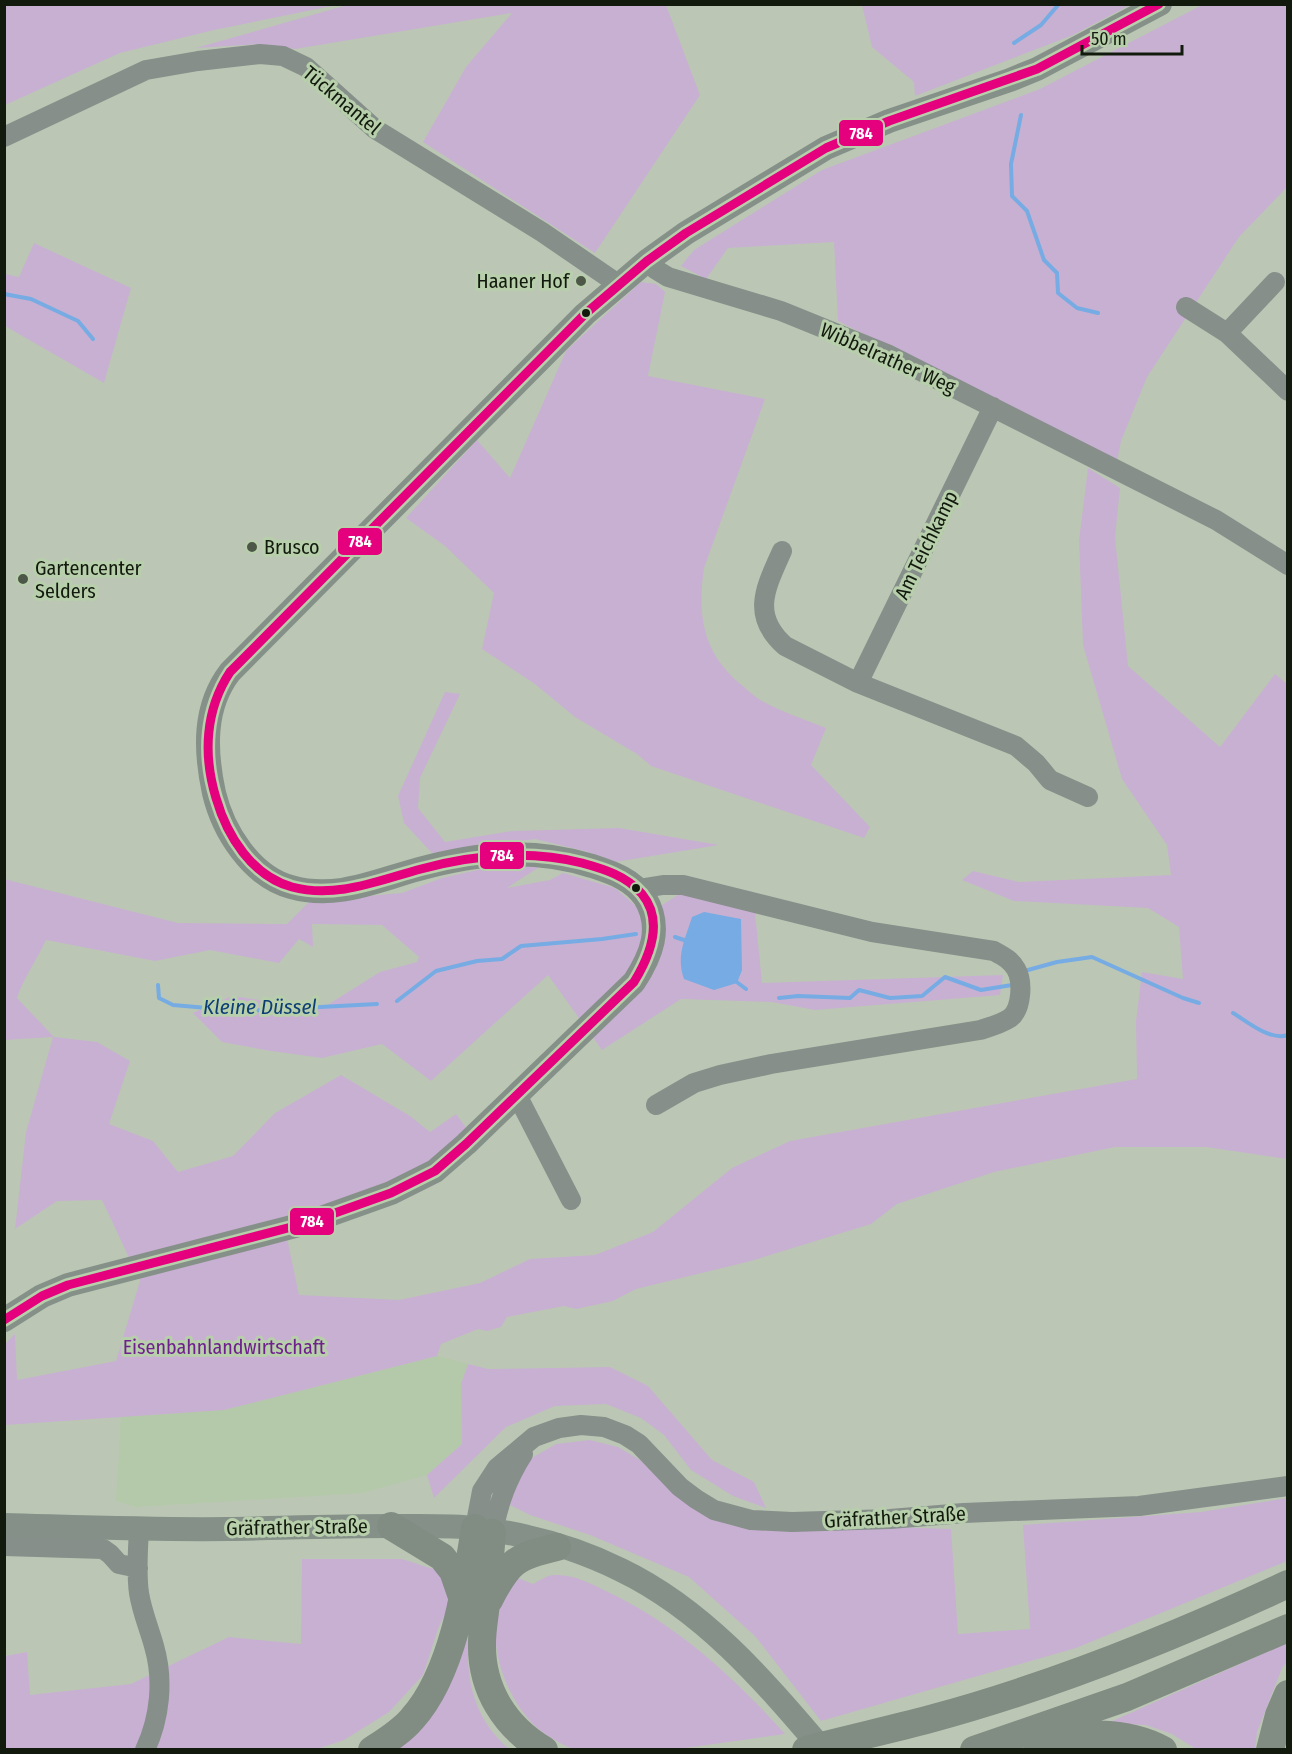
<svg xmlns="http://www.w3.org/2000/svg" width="1292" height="1754" font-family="'Fira Sans Condensed',sans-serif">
<rect width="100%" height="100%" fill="#bbc7b4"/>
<path fill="#b4c9a9" d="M437,1356L468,1364L461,1384L462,1444L427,1475L362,1493L137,1507L116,1501L121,1416L224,1410Z"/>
<path fill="#c8b0d2" d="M4,5L5,4L337,5L214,30L120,53L5,105Z
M347,5H666L700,95L595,253L423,142L466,67L512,13L295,49L258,44L196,48Z
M862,5V4L1130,5L1073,35L915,96L914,82L872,47Z
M1202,5H1287V187L1239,237L1147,377L1121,441L1117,461L838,321L834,242L728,248L706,279L681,266L694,250L822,170L1040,89Z
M34,243L131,288L104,383L5,326V274L19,277Z
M641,282L656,284L665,292L648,376L765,399L704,568C697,617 703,655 744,687C750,692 756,698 762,701C782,712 806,720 826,728L811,765L870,827L864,838L651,766L637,754L575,717L535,684L482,649L494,593L445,546L406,518L477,440L510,478L566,351Z
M1088,468L1120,488L1115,537L1128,666L1220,747L1275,674L1287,684V1159L1206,1147H1115L994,1172L897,1204L871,1224L751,1261L636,1289L613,1301L576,1309L564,1306L507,1317L501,1327L487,1331L478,1329L441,1344L437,1356L224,1410L5,1425V1344L15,1334L17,1380L116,1361L140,1281L102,1200L57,1201L15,1229L26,1132L53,1037L5,1040L4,879L178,923L287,924L310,901L402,893L442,878L500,865L547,862L507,888L550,880L563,873L615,888L638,908L640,919L700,881L753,892L762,983L1003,975L1000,995L815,1010L772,1002L681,999L602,1050L548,975L431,1081L382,1044L322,1058L271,1051L222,1042L193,1013L232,996L321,1009L380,972L417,962L419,957L382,925L312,924L313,947L299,939L279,963L210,950L155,961L46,940C37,960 24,977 17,998L54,1037L97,1042L130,1061L109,1124L153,1141L178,1172L233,1156L275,1113L341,1075L410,1116L430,1132L456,1114L470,1133L429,1170L284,1224L299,1295L399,1300L480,1283L530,1259L595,1255L653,1232L732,1168L790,1141L1137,1079L1136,1021L1142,972L1183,979L1179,927L1148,908L1014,901L962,880L973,871L1019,882L1171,875L1167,845L1122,779L1083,645L1079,541Z
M445,692L460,694L420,778L418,808L445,842L512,831L619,828L719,845L615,862L584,851L535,839L432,853L404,823L398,796Z
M468,1364L488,1369L610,1367L648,1386L712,1460L754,1482L766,1508L733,1496L691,1470L664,1435L641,1418L606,1404L555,1406L506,1427L434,1498L427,1475L462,1444L461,1384Z
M590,1440L618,1447L640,1460L668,1487L695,1508L726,1524L754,1529L798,1531L888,1527L951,1529L958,1634L1030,1629L1023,1525L1201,1512L1287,1498V1561L1076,1648L821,1721L755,1636L689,1577L590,1535L530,1515L506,1503L530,1459L556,1444Z
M302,1559H401C415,1562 427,1569 441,1570L450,1587L448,1609L439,1626L423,1675L389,1712L344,1740L314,1750H5V1656L27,1652L30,1695L131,1684L229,1637L301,1644Z
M510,1575L533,1584C539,1581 547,1575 554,1575C573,1574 590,1583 606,1591C676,1624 734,1677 785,1734L678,1749H573C559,1743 545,1735 534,1725C507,1698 490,1652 497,1615C499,1602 506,1588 510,1575Z
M469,1626C465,1674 470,1715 509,1749L393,1750Z
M1287,1643V1662L1282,1668L1257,1732L1255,1749H1196L1172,1734L1146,1725L1108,1723Z"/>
<path fill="#76ace3" d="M704,912L741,919L742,970L737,983L714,990L684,979C676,955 685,940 692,917Z"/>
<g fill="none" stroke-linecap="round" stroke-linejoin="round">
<path stroke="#76ace3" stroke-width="4" d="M1014,43L1041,25L1059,4
M1021,115L1011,164L1012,196L1027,211L1044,260L1057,273L1058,293L1077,308L1098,313
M4,294L31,299L78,321L93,339
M675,937L687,941
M1028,970L1057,962L1092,957L1183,998L1199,1003
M734,980L746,989
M158,985L159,998L173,1005L242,1011L377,1004
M779,998L798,996L850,998L859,990L890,998L922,996L945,977L981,990L1012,985
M397,1001L436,971L477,961L502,959L521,946L602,939L636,934
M1233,1013C1248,1022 1270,1041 1288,1035"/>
<path stroke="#868f8a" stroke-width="20" d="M4,137L146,70L198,61L260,54L283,56L306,67L375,129L542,232L618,284
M647,261L655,269L668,277L781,311L887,354L1216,520L1288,565
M1186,307L1227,333L1288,391
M1227,333L1275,282
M993,407L858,683L1016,746L1036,763L1050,780L1088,797
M782,551C766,587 750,615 785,646L858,683
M638,889L663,885H683L872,932L994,951C1003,956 1011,960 1016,969C1023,981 1022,1009 1010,1018C1001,1024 990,1027 980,1030L771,1064L720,1075L694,1083L656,1105
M517,1095L571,1200
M475,1528L482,1491L497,1468L534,1437L559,1428L581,1425L604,1427L625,1435L639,1444L680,1487L696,1499L714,1510L751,1520L792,1522L890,1519L964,1513L1139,1506L1288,1486
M139,1529C138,1550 136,1572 139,1593C142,1612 149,1628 154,1646C164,1680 160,1718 145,1750
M493,1531C499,1502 507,1479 523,1454
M4,1546L103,1549L110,1554L119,1564L138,1568"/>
<path stroke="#859188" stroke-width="24" d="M4,1320L42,1296L68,1285L307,1223L391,1193L435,1171L466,1144L634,982C651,956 663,928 645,898C632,879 613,873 592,866C532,847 478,853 419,869C375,881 336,900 291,887C251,876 223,831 214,793C205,751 203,707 230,672L585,314L647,261L686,233L826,148L889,121L1010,80L1037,69L1160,4
M4,1525C79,1527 153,1530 227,1529C282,1528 336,1526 391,1526C419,1526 448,1525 477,1528C525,1534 577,1548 621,1570C704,1610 764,1681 823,1750"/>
<path stroke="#818c83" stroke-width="28" d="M391,1526L442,1557L453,1571L462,1597
M492,1533C490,1556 488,1579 486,1602C485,1616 482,1629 482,1643C481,1689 505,1727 544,1750
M489,1600C509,1561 515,1557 557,1547
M1035,1740C1076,1733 1125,1729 1163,1750
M372,1750C386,1741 401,1732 412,1719C453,1674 466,1587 475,1528
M806,1750C847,1739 889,1730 930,1719C1053,1686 1172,1638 1288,1584
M974,1750L1127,1697L1288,1628
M1270,1750L1279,1715L1288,1694"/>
<g stroke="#b8cfac" stroke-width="14">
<path id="bus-1" d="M4,1320L42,1296L68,1285L307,1223L391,1193L435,1171L466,1144L634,982C650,956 664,921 642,894C627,876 604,869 582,863C528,849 474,855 421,869C379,880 337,899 292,887C252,876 227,836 216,798C203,755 205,710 230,672L585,314L647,261L686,233L826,148L889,121L1037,69L1159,4"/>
</g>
<use href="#bus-1" stroke="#e5007d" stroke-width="9"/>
</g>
<g fill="#4d5747" stroke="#b8cfac" stroke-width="2">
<circle cx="581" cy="281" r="6"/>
<circle cx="252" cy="547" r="6"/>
<circle cx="23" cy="579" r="6"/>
</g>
<g fill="#121a0d" stroke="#b8cfac" stroke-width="2">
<circle cx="586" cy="313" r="5"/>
<circle cx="636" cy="888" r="5"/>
</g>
<g text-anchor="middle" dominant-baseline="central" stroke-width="6" stroke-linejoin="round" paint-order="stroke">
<g font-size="20" fill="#121a0d" stroke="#b8cfac">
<text transform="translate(342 100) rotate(40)">Tückmantel</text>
<text transform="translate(888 358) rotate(24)">Wibbelrather Weg</text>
<text transform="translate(926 545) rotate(-64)">Am Teichkamp</text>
<text transform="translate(895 1517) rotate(-3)">Gräfrather Straße</text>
<text transform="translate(297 1527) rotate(-1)">Gräfrather Straße</text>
</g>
<g font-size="20" fill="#121a0d" stroke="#b8cfac" text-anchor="start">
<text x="569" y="281" text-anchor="end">Haaner Hof</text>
<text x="264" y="547">Brusco</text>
<text x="35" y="568">Gartencenter<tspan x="35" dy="23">Selders</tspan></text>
</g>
<g font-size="20" fill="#701f8f" stroke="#b8cfac">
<text x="224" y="1347">Eisenbahnlandwirtschaft</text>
</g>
<g font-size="21" font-style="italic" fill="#0c3d74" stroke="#b8cfac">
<text x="260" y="1007">Kleine Düssel</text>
</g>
</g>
<g stroke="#b8cfac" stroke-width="2">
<rect x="838" y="119" width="46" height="28" rx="6" fill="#e5007d"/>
<rect x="337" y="527" width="46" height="29" rx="6" fill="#e5007d"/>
<rect x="479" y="841" width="46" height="29" rx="6" fill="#e5007d"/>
<rect x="289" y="1207" width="46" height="29" rx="6" fill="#e5007d"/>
</g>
<g font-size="16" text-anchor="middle" font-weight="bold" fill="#fff">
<text x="861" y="139">784</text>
<text x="360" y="547">784</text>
<text x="502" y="861">784</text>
<text x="312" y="1227">784</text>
</g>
<rect width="1292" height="1754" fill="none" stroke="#121a0d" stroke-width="12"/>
<path d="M1082 45v9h100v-9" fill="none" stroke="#121a0d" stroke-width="3"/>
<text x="1091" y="45" font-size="18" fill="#121a0d" stroke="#b8cfac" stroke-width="4.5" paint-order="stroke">50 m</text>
</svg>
